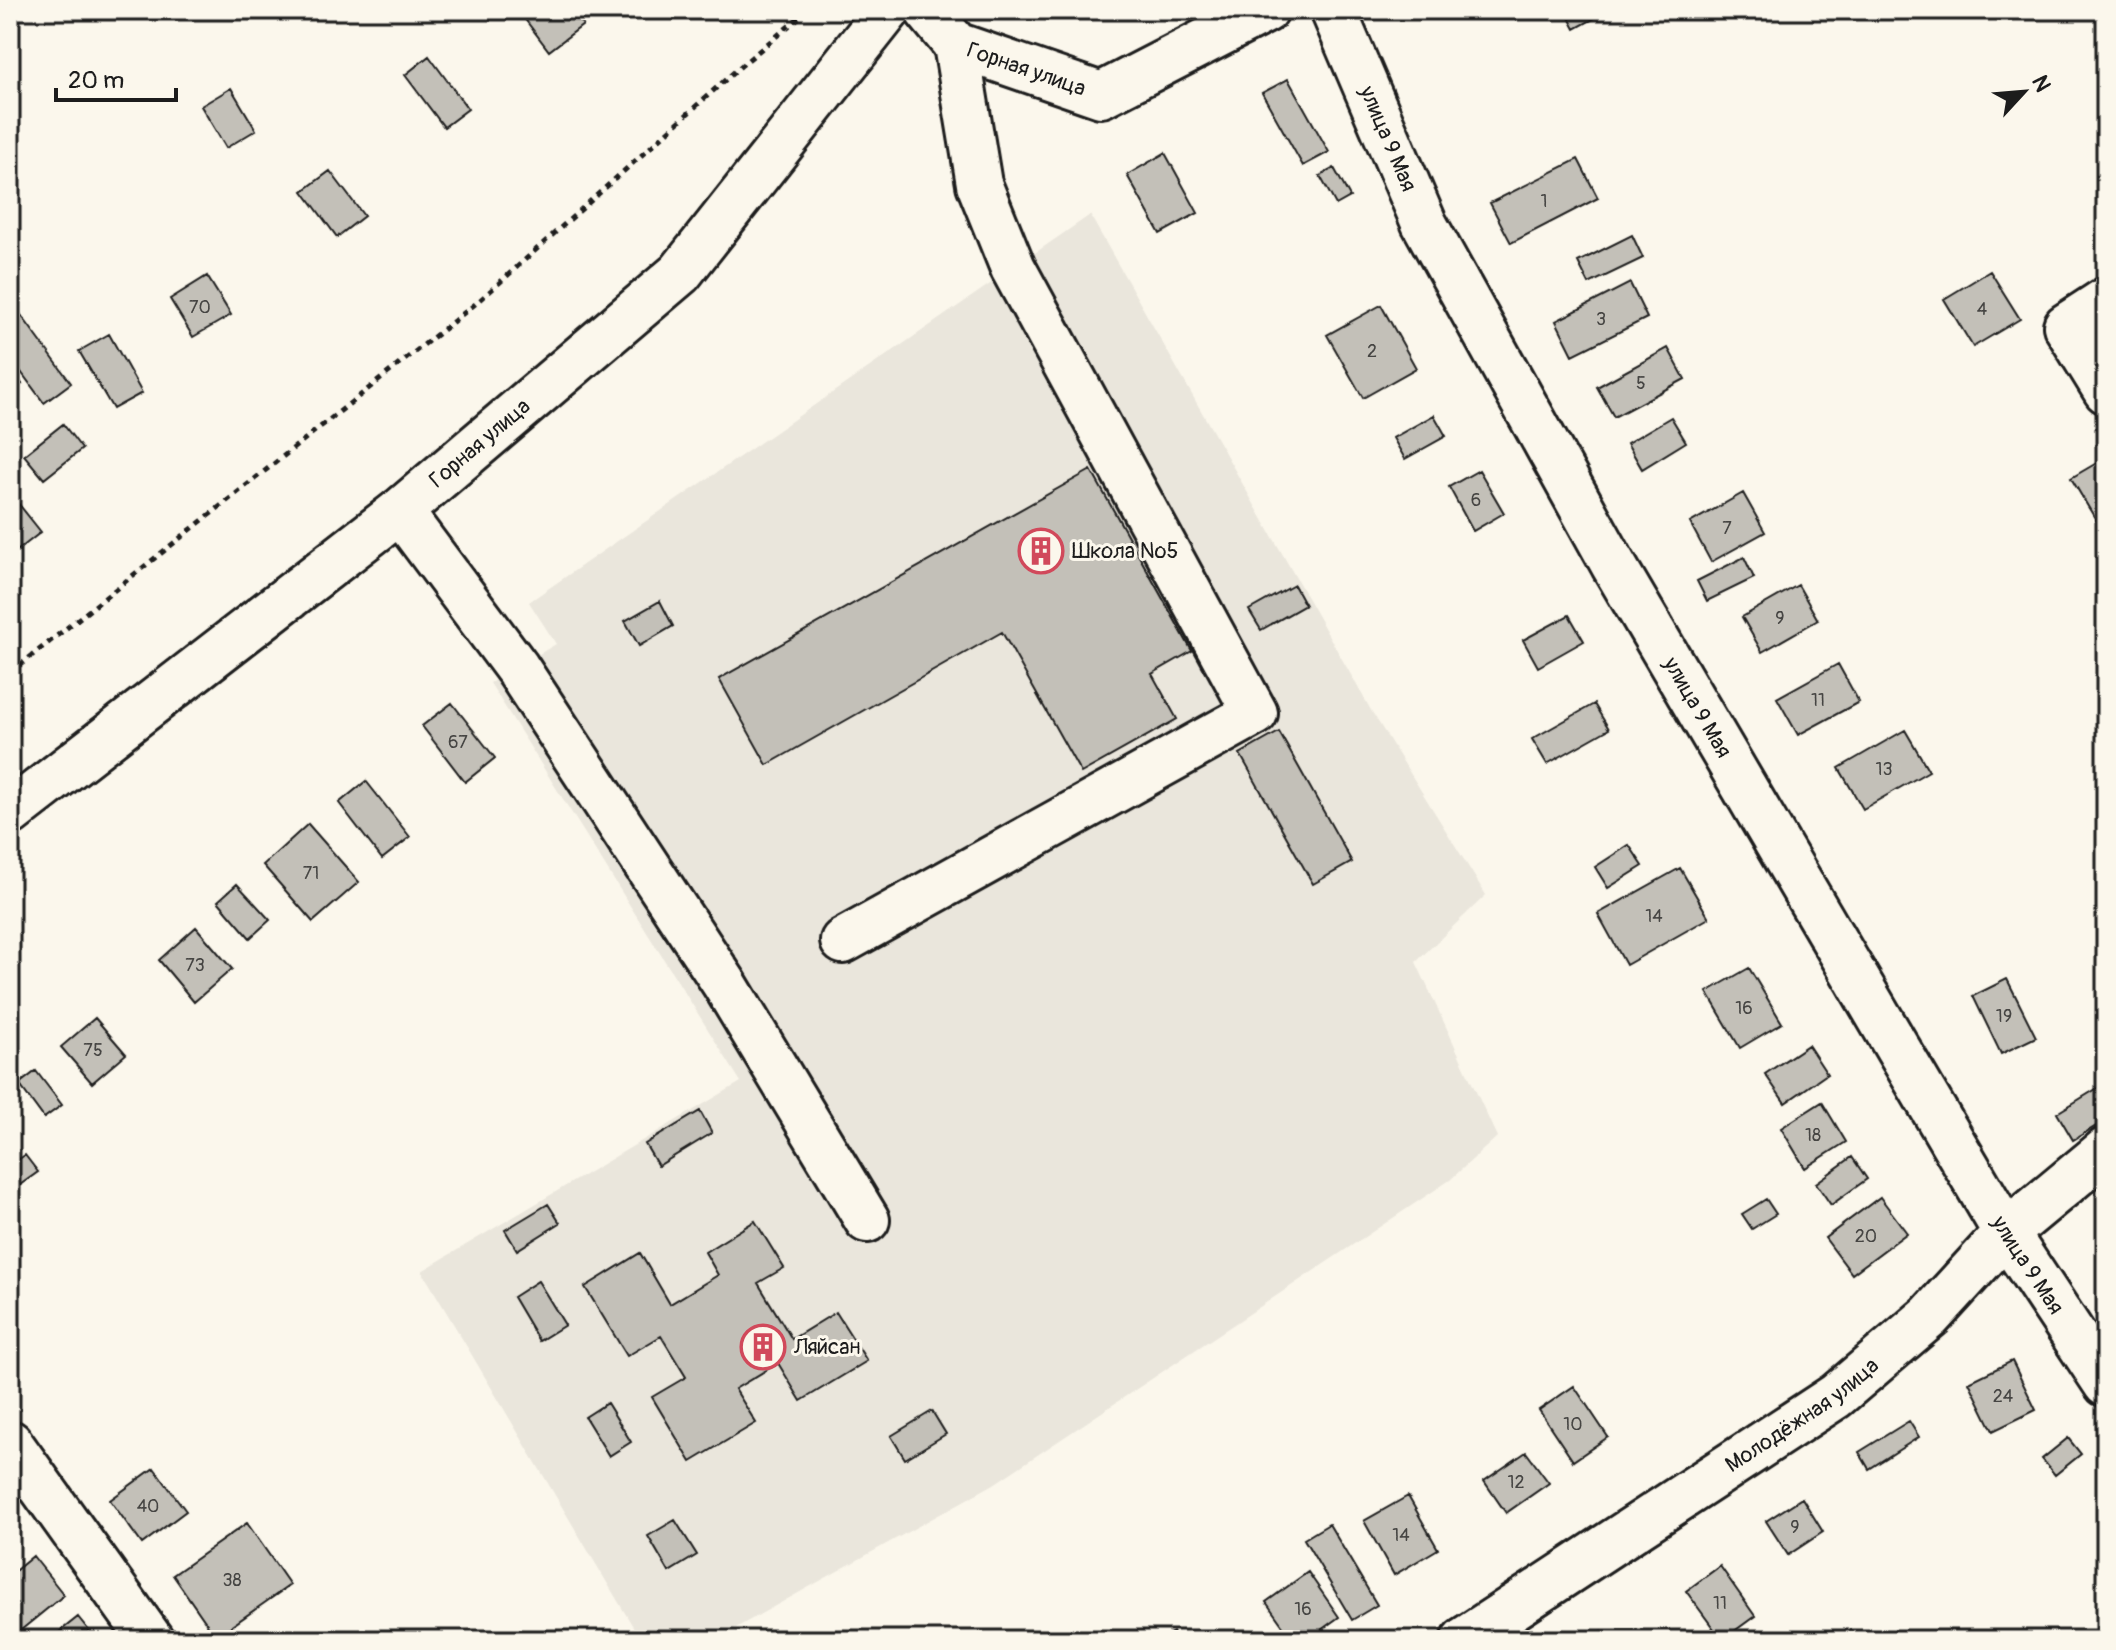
<svg xmlns="http://www.w3.org/2000/svg" width="2116" height="1650" font-family="Pangolin,sans-serif">
<rect width="100%" height="100%" fill="#fbf7ec"/>
<filter id="ink" filterUnits="userSpaceOnUse"><feTurbulence type="fractalNoise" baseFrequency=".0125" numOctaves="2"/><feDisplacementMap in="SourceGraphic" scale="16" xChannelSelector="R" yChannelSelector="G"/><feConvolveMatrix kernelMatrix="1 2 1 2 8 2 1 2 1" color-interpolation-filters="sRGB"/></filter>
<g filter="url(#ink)">
<path fill="#eae6dc" d="M1090,215L1372,712L1486,895L1416,962L1497,1137L1450,1180L994,1484L714,1640H641L422,1271L741,1082L490,683L556,644L529,602Z"/>
<path fill="#c3c0b8" stroke="#1c1c1c" stroke-width="2" d="M518,10H571L583,25L549,51Z
M1565,10H1605L1606,12L1575,29Z
M429,56L468,109L444,127L405,75Z
M1288,79L1329,152L1303,166L1262,93Z
M231,88L256,130L226,148L201,106Z
M1165,153L1198,213L1160,234L1127,175Z
M1578,159L1598,198L1511,243L1490,203Z
M1334,168L1350,197L1336,205L1320,176Z
M330,171L364,216L337,237L303,191Z
M1632,235L1643,258L1589,284L1578,262Z
M1990,271L2020,319L1973,347L1944,299Z
M207,276L231,315L193,337L170,299Z
M1630,283L1647,318L1573,355L1556,321Z
M10,300L71,383L44,403L10,357Z
M1381,305L1416,368L1363,398L1327,335Z
M109,334L142,393L113,409L79,351Z
M1668,348L1685,379L1614,417L1597,387Z
M10,368L22,384L10,393Z
M1434,415L1446,436L1405,459L1393,438Z
M1671,417L1686,442L1642,469L1627,443Z
M63,424L82,449L44,479L24,455Z
M2100,461L2106,471V521L2099,525L2071,478Z
M1091,470L1192,651L1152,674L1177,719L1081,773L1002,632L767,765L719,679Z
M1479,470L1504,513L1473,531L1449,487Z
M10,493L41,532L17,551L10,543Z
M1743,493L1765,532L1711,562L1690,523Z
M1744,557L1754,578L1707,601L1697,581Z
M1294,585L1305,605L1261,630L1249,610Z
M1798,585L1818,620L1762,652L1742,617Z
M660,601L673,626L639,646L625,621Z
M1569,615L1584,641L1538,667L1523,640Z
M1838,664L1859,702L1798,735L1777,698Z
M452,703L495,758L465,782L422,726Z
M1594,704L1609,729L1547,764L1532,739Z
M1905,730L1929,771L1863,809L1839,768Z
M1279,732L1352,862L1313,884L1240,754Z
M366,781L410,837L382,859L339,803Z
M308,824L359,882L313,922L263,865Z
M1629,845L1643,866L1608,888L1595,867Z
M1680,868L1709,918L1626,965L1598,914Z
M237,884L270,920L250,938L218,901Z
M196,927L232,969L194,1002L159,960Z
M1749,968L1782,1023L1740,1048L1707,992Z
M2007,979L2036,1037L2001,1054L1973,996Z
M95,1018L126,1054L92,1083L61,1047Z
M1808,1045L1827,1074L1785,1103L1765,1074Z
M36,1071L62,1105L44,1118L19,1084Z
M2106,1083V1120L2073,1140L2057,1113Z
M1822,1102L1846,1142L1805,1168L1781,1128Z
M700,1111L712,1133L658,1166L645,1144Z
M25,1155L38,1172L10,1192V1165Z
M1852,1157L1867,1179L1831,1205L1816,1183Z
M1880,1197L1907,1233L1852,1274L1825,1238Z
M1766,1199L1776,1214L1752,1229L1742,1214Z
M548,1204L560,1223L517,1250L505,1230Z
M755,1221L784,1268L758,1283L792,1339L836,1312L867,1361L801,1401L778,1363L735,1389L756,1423L691,1462L652,1397L686,1377L661,1336L627,1356L585,1287L640,1253L670,1304L718,1275L705,1252Z
M538,1281L565,1325L539,1341L513,1297Z
M2012,1361L2036,1410L1993,1431L1969,1382Z
M1574,1386L1608,1437L1573,1461L1539,1410Z
M607,1403L631,1442L609,1456L585,1417Z
M932,1411L946,1434L905,1459L891,1436Z
M1909,1421L1919,1437L1869,1469L1859,1452Z
M2068,1438L2081,1454L2055,1475L2042,1459Z
M1526,1452L1549,1483L1506,1513L1484,1481Z
M154,1468L186,1511L142,1544L110,1500Z
M1408,1496L1438,1549L1394,1575L1364,1521Z
M1802,1498L1823,1532L1788,1555L1766,1521Z
M675,1520L697,1555L669,1572L648,1536Z
M247,1523L290,1585L216,1637L173,1575Z
M1329,1524L1377,1605L1352,1620L1304,1539Z
M33,1556L64,1595L10,1639V1575Z
M1720,1566L1755,1616L1722,1640L1686,1591Z
M1308,1572L1339,1617L1307,1640H1293L1266,1602Z
M78,1617L94,1637L91,1640H49Z
M1602,1631L1609,1640H1592Z
M1173,1632L1177,1640H1158Z"/>
<g fill="none" stroke-linecap="round" stroke-linejoin="round">
<g stroke="#1c1c1c" stroke-width="50">
<g id="minor">
<path id="s1" d="M927,10L956,45L1101,95L1266,10"/>
<path id="s2" d="M1333,10L1424,223L1613,564L2006,1233L2106,1384"/>
<path d="M2106,300L2066,326L2106,391"/>
<path d="M400,511L517,668L724,983L867,1220"/>
<path id="s3" d="M10,813L400,511L680,273L888,10"/>
<path d="M843,941L1255,713L1013,268L979,184L956,45"/>
<path d="M10,1443L151,1640"/>
<path id="s4" d="M1464,1640L1836,1396L1930,1316L2006,1233L2106,1150"/>
</g>
</g>
<path stroke="#1c1c1c" stroke-width="5" stroke-dasharray="6 6" stroke-linecap="butt" d="M10,673L479,301L742,65L808,10"/>
<use href="#minor" stroke="#fbf7ec" stroke-width="44"/>
</g>
</g>
<defs>
<g id="building-ring" transform="scale(2.3)"><circle r="9.5" fill="#fbf7ec" stroke="#d1495b" stroke-width="1.5"/><path d="M-4-6H4V6H1V3H-1V6H-4ZM-2.5-4.3h1.7v1.8h-1.7ZM.8-4.3h1.7v1.8H.8ZM-2.5-1h1.7V.8h-1.7ZM.8-1h1.7V.8H.8Z" fill="#d1495b"/></g>
</defs>
<g fill-rule="evenodd">
<use href="#building-ring" x="1041" y="551"/>
<use href="#building-ring" x="763" y="1347"/>
</g>
<g text-anchor="middle" dominant-baseline="central" stroke-width="6" stroke-linejoin="round" paint-order="stroke">
<g font-size="18" fill="#464543">
<text x="1544" y="201">1</text>
<text x="200" y="307">70</text>
<text x="1982" y="309">4</text>
<text x="1601" y="319">3</text>
<text x="1372" y="351">2</text>
<text x="1641" y="383">5</text>
<text x="1476" y="500">6</text>
<text x="1727" y="528">7</text>
<text x="1780" y="618">9</text>
<text x="1818" y="700">11</text>
<text x="458" y="742">67</text>
<text x="1884" y="769">13</text>
<text x="311" y="873">71</text>
<text x="1654" y="916">14</text>
<text x="195" y="965">73</text>
<text x="1744" y="1008">16</text>
<text x="2004" y="1016">19</text>
<text x="93" y="1050">75</text>
<text x="1813" y="1135">18</text>
<text x="1866" y="1236">20</text>
<text x="2003" y="1396">24</text>
<text x="1573" y="1424">10</text>
<text x="1516" y="1482">12</text>
<text x="148" y="1506">40</text>
<text x="1795" y="1527">9</text>
<text x="1401" y="1535">14</text>
<text x="232" y="1580">38</text>
<text x="1720" y="1603">11</text>
<text x="1303" y="1609">16</text>
</g>
<g font-size="22" fill="#1c1c1c" stroke="#fbf7ec">
<text stroke="none"><textPath href="#s1" startOffset="120">Горная улица</textPath></text>
<text stroke="none"><textPath href="#s2" startOffset="140">улица 9 Мая</textPath></text>
<text stroke="none"><textPath href="#s3" startOffset="598">Горная улица</textPath></text>
<text stroke="none"><textPath href="#s2" startOffset="788">улица 9 Мая</textPath></text>
<text stroke="none"><textPath href="#s2" startOffset="1436">улица 9 Мая</textPath></text>
<text stroke="none"><textPath href="#s4" startOffset="406">Молодёжная улица</textPath></text>
</g>
<g font-size="22" fill="#1c1c1c" stroke="#fbf7ec" text-anchor="start">
<text x="1072" y="551">Школа №5</text>
<text x="794" y="1347">Ляйсан</text>
</g>
</g>
<rect width="2116" height="1650" fill="none" stroke="#fbf7ec" stroke-width="40"/>
<rect x="20" y="20" width="2076" height="1610" fill="none" stroke="#1c1c1c" stroke-width="3" filter="url(#ink)"/>
<g transform="translate(2024 92) rotate(64)" stroke="#fbf7ec" stroke-width="6" paint-order="stroke">
<path d="M0-6L14 30L0 20L-14 30Z" fill="#1c1c1c"/>
<text y="-12" font-size="22" font-weight="bold" text-anchor="middle" fill="#1c1c1c">N</text>
</g>
<path d="M56 88v12h120v-12" fill="none" stroke="#1c1c1c" stroke-width="4"/>
<text x="68" y="88" font-size="24" fill="#1c1c1c" stroke="#fbf7ec" stroke-width="6" paint-order="stroke">20 m</text>
</svg>
